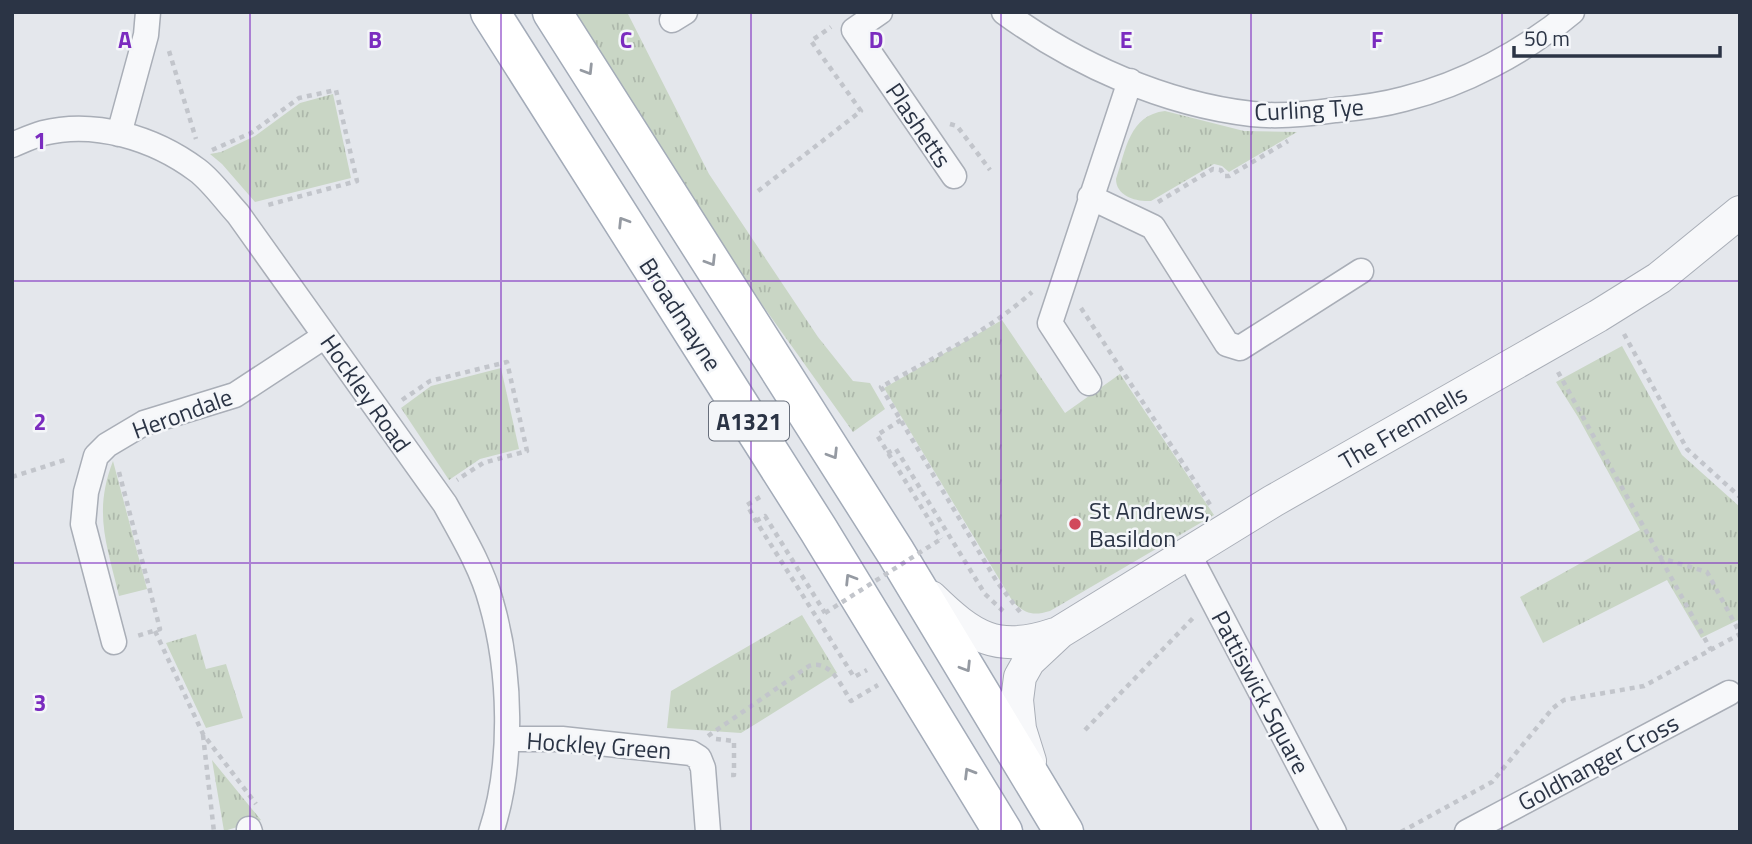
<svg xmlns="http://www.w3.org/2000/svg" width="1752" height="844" font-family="'Titillium Web',sans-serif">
<defs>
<pattern id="grass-tufts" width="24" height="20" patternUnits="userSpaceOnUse" patternTransform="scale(1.75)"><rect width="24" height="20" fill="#c9d6c5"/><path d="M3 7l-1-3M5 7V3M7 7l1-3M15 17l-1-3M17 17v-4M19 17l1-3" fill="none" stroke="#adb8ab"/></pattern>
</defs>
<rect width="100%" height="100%" fill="#e4e7ec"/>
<path fill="url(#grass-tufts)" d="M566,12H627L709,174L818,337L853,381L870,383L885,409L853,432L684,195Z
M333,94L351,178L255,202L222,164L210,154L221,152L255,136L300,103Z
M1165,111L1244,131L1297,132L1229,172L1222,166L1214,164L1151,201C1136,202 1116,196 1116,179C1126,150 1129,115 1165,111Z
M1002,320L1065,413L1120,374L1214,515L1050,611C1033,616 1026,614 1013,602L884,388Z
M1622,346L1682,455L1740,507V619L1701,638L1667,580L1543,643L1520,597L1640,530L1578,417L1556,382Z
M501,368L519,449L480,459L449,480L401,408L431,386Z
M113,461L147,589L119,596C107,545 93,513 113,461Z
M802,615L837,673L741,733L667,728L671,691Z
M196,634L206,669L226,664L243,718L206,728L166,643Z
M212,760L261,820L224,831Z"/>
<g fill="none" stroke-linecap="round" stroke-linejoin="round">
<g stroke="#a9aeb7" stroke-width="27">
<path id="minor" d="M880,12L854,30L954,176
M1004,12C1075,64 1164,104 1252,114C1279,117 1309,114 1336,110C1359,108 1382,105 1404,99C1464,84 1524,52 1572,12
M672,20L685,12
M119,134L146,35L148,12
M12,145C22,141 32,136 43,133C95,120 154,138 197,170C212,181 225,200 238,214L445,504C462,535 482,568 491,602C511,671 514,763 491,832
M1090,197L1153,227L1227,344L1240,348L1361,271
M1089,383L1050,323L1130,81
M1188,553L1334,832
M114,642L83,524L86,492L96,456L107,445L144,423L235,395L325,336
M507,739H562L691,753L699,758L703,768L708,832
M249,829L250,832
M1467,832L1729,693"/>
</g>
<g stroke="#a9aeb7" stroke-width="34">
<path id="tertiary" d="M931,597C972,637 997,654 1055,634
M1030,761L1020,729L1017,700L1020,677L1029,661L1060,632L1273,501L1598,316L1659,278L1740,212"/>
</g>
<g stroke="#a3abb8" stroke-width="41">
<path id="primary" d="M490,12L818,529L1003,832
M552,12L896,553L1064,832"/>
</g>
<path stroke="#c2c5cb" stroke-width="4.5" stroke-dasharray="5 5" stroke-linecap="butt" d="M169,51L196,139
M950,124L957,126L990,170
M212,150L251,133L299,98L336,90L357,181L264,206
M758,191L861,111L811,41L831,27
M1158,202L1213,169L1221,170L1224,176H1229L1288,141
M1081,308L1211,506
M1624,334L1687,449L1740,497
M1558,372L1661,558L1707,572L1740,633
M402,400L430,381L507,362L527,451L483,463L457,480
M901,420L877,435L941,539
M887,453L896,449L985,594L1003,611
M119,472L160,629L137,636
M12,477L68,459
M760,497L747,505L756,521L854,677L867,670
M756,521L765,516L825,613
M1661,559L1711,650
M1020,612L997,582L881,387C932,358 988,332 1032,292
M155,631L203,734L256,804
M1085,730L1194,617
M203,735L214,832
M708,736L809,666C831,659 841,686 851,701L878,685
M716,739L734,741V775H728
M1401,832L1492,782L1553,708L1564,700L1644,686L1740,634"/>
<use href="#minor" stroke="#f7f8fa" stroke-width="24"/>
<use href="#tertiary" stroke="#f7f8fa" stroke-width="32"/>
<use href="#primary" stroke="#fff" stroke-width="38"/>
<path stroke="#c2c5cb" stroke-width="4.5" stroke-dasharray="5 5" stroke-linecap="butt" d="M825,613L941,539"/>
</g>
<defs><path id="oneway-chevron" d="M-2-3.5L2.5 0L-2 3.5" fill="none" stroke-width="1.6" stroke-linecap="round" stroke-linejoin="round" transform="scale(1.75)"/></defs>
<g stroke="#959aa2">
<use href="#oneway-chevron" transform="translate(588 70) rotate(58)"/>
<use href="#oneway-chevron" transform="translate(623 222) rotate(-122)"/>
<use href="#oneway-chevron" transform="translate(711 261) rotate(58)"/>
<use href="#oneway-chevron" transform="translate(833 454) rotate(58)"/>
<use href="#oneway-chevron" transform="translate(850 579) rotate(-122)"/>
<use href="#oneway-chevron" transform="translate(966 667) rotate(58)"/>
<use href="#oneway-chevron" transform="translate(969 773) rotate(-121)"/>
</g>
<path fill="none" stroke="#7b2cbf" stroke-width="2" stroke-opacity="0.55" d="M250,12V832M501,12V832M751,12V832M1001,12V832M1251,12V832M1502,12V832M12,281H1740M12,563H1740"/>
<circle fill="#d1495b" stroke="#f4f6f9" stroke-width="2.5" cx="1075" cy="524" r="7"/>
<g text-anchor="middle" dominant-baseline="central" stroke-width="5" stroke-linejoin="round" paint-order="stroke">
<rect fill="#f4f6f9" stroke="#676e7b" stroke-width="2" x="709" y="401.5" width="80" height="39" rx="5"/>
<g font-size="23" font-weight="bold" fill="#2b3445">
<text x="749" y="421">A1321</text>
</g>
<g font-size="24" fill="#2b3445" stroke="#f4f6f9">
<text transform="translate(1309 109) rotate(-3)">Curling Tye</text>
<text transform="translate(919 125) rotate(56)">Plashetts</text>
<text transform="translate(681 314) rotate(57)">Broadmayne</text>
<text transform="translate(366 393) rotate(55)">Hockley Road</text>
<text transform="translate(182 413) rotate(-20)">Herondale</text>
<text transform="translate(1403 427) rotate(-30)">The Fremnells</text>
<text transform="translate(1261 692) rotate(62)">Pattiswick Square</text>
<text transform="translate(599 745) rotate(4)">Hockley Green</text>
<text transform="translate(1598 762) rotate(-28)">Goldhanger Cross</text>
</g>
<g font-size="24" fill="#2b3445" stroke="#f4f6f9" text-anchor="start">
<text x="1089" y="510">St Andrews,<tspan x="1089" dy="28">Basildon</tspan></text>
</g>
</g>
<g font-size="23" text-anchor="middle" font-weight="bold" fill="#7b2cbf" stroke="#f4f6f9" stroke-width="5" stroke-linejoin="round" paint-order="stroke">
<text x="125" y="48">A</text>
<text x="375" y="48">B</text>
<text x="626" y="48">C</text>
<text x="876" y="48">D</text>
<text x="1126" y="48">E</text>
<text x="1377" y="48">F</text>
<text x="40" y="149">1</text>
<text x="40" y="430">2</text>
<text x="40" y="711">3</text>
</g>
<rect width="1752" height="844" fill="none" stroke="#2b3445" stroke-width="28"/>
<path d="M1514 46v10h206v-10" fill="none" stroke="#2b3445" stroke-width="3.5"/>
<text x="1524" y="46" font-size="21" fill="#2b3445" stroke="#f4f6f9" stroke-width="5" paint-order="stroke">50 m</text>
</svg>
